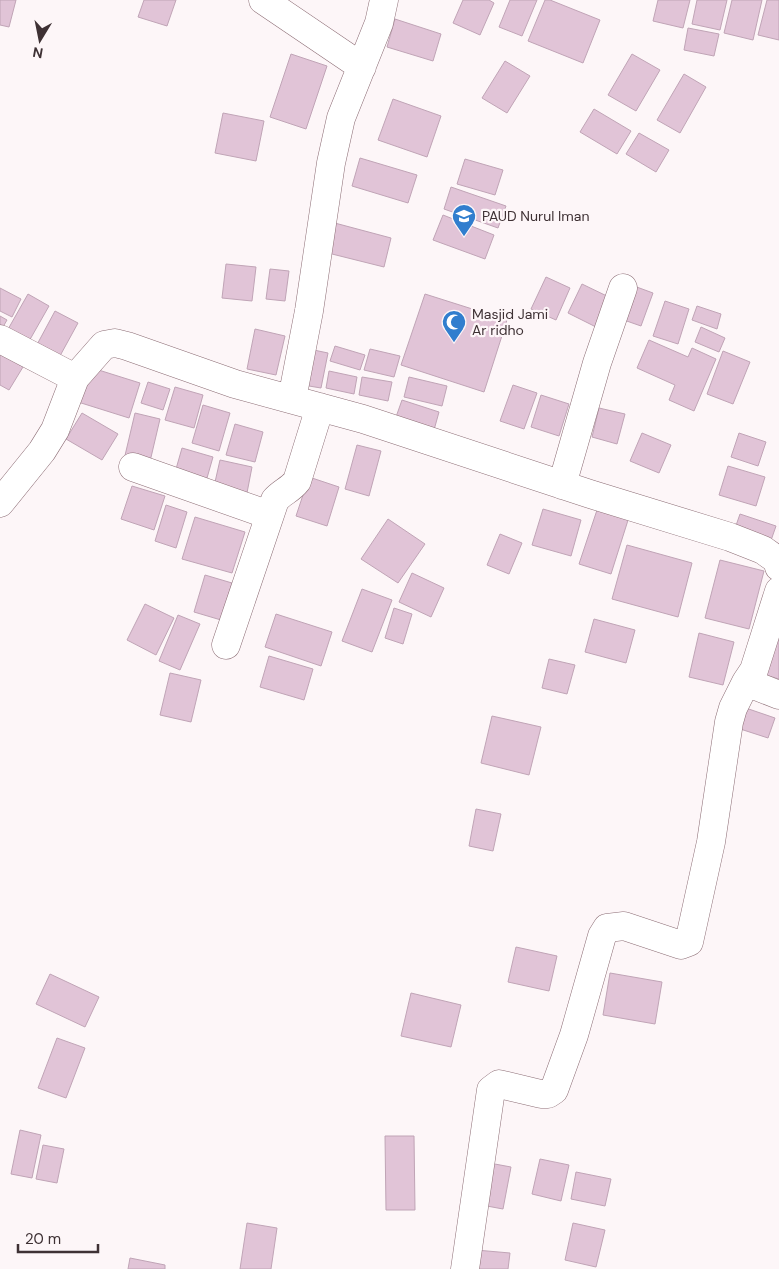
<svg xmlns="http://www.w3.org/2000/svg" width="779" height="1269" font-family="'DM Sans',sans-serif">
<rect width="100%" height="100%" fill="#fdf6f8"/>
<path fill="#e1c4d7" stroke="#c0a4b6" d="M0,0H16L9,27L0,25Z
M144,0H176L167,26L138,17Z
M463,0H489L494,3L480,35L453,23Z
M510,0H537L522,36L499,27Z
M545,0H550L600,20L583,63L528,41Z
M658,0H690L683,28L653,21Z
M697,0H727L720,30L692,24Z
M732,0H762L753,40L724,33Z
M767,0H779V40L758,35Z
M395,19L441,34L433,61L387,47Z
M688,28L719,34L714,56L684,50Z
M291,54L327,66L306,129L270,117Z
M632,54L660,70L636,111L608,95Z
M505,61L530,76L507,113L482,98Z
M684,74L706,87L680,133L657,120Z
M393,99L441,116L427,157L378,140Z
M594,109L631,131L617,154L580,132Z
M223,113L264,121L256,161L215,153Z
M639,133L669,150L656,172L626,154Z
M360,158L417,175L408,203L352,186Z
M465,159L503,170L495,195L457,184Z
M451,187L506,206L498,228L444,209Z
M443,215L494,235L485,259L433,240Z
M331,222L391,238L384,267L324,252Z
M226,264L256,267L252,301L222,298Z
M270,269L289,271L285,301L266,299Z
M546,277L570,288L556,320L531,309Z
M582,284L613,299L598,328L568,313Z
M634,286L653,293L641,326L621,319Z
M0,288L21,299L12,317L0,311Z
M28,294L49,306L28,343L7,331Z
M425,294L507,320L484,392L401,365Z
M665,301L689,309L678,344L653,336Z
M697,306L721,314L717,329L692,320Z
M55,311L78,323L55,365L33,352Z
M0,316L7,320L0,332Z
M701,327L725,338L719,352L695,342Z
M255,329L285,336L276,375L247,369Z
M649,340L688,357L692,348L716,359L694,411L669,400L675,385L637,368Z
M335,346L365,355L360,370L330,361Z
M309,349L328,353L321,388L303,385Z
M370,349L400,356L394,377L364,370Z
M723,351L750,362L733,404L707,394Z
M0,353L23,367L9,390L0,385Z
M89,367L140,383L129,418L78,402Z
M329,371L357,377L354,394L326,388Z
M362,377L392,382L388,401L359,395Z
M409,377L447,386L442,406L404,397Z
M148,382L170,389L163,410L141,403Z
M513,385L537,393L524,429L500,421Z
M175,387L203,395L194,428L165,420Z
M541,395L569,404L559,436L531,427Z
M402,400L439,412L434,430L396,417Z
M203,405L230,413L219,451L192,443Z
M599,408L625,414L617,444L592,437Z
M82,413L118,434L102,460L66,439Z
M135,413L160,419L148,470L123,464Z
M235,424L263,432L255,462L226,455Z
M642,433L671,445L659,473L630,461Z
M739,433L766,442L758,466L731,457Z
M357,445L381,451L369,496L345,489Z
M182,448L213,457L205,485L174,476Z
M220,460L252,467L246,498L213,491Z
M728,466L765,477L756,506L719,495Z
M309,477L339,487L327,526L296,516Z
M132,486L165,496L154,530L121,519Z
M166,505L187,512L176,548L155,541Z
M598,507L629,517L611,574L579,564Z
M543,509L581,520L571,556L532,545Z
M740,514L776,526L768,549L732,537Z
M195,517L245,532L232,573L182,559Z
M388,519L425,544L398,583L361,559Z
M500,534L522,543L509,574L487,565Z
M627,545L692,563L678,617L612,599Z
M720,560L764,571L749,629L705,618Z
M412,573L444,588L431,617L399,602Z
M205,575L232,583L221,620L194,612Z
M362,589L392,600L372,652L342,641Z
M145,604L174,618L156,655L127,640Z
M394,608L412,614L403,644L385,638Z
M276,614L332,632L321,666L265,647Z
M178,615L200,624L180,670L159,661Z
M594,619L635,630L626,663L585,652Z
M699,633L734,642L723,685L689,677Z
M779,633V679L766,675Z
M269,656L313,669L304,700L260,687Z
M549,659L575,665L567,694L542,688Z
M170,673L201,680L191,722L160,715Z
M737,705L775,718L768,738L731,726Z
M492,716L541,727L529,775L481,763Z
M476,809L501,814L493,851L469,846Z
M516,947L557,956L549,991L508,982Z
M610,973L662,982L655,1024L603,1015Z
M50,974L99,997L85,1027L36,1004Z
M411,993L461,1005L451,1047L401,1036Z
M57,1038L85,1048L66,1098L38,1088Z
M20,1130L41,1135L32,1178L11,1174Z
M385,1136H414L415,1210H386Z
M43,1145L64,1149L57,1183L36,1179Z
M540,1159L569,1165L561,1201L532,1194Z
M484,1162L511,1167L503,1209L476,1204Z
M576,1172L611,1179L605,1206L571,1199Z
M247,1223L277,1228L271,1269H240Z
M573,1223L605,1230L596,1267L565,1260Z
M476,1250L510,1253L508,1269H475Z
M130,1258L165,1265V1269H128Z"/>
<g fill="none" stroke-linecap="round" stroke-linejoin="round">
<g stroke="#8c6d75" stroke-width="29">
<path id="minor" d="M263,0L362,67
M0,339L75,378
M292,399L309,311L331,163L341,118L379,23L384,0
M133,467L269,515
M562,485L597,363L623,288
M0,503L42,451L55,430L75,378L104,345L115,343L127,346L235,384L363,419L590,494L730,537L763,550L777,560L779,567
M779,591L754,670L746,682L779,695
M226,645L275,500C282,492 290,490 297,481L320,407
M465,1269L491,1090L499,1084L541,1094H548L554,1090L574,1035L602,936L607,928L624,926L681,945L689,942L711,842L729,722L733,708L746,682"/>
</g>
<use href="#minor" stroke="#fff" stroke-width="28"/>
</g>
<defs>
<g id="school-pin" transform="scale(1.25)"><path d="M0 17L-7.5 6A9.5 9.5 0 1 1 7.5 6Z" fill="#317ece" stroke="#fdf6f8"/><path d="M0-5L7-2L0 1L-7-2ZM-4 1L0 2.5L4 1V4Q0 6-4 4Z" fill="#fff"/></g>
<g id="mosque-pin" transform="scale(1.25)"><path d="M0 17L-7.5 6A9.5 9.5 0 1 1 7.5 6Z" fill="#317ece" stroke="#fdf6f8"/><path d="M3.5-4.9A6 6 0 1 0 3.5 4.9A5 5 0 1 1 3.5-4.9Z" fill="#fff"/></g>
</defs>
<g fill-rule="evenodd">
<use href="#school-pin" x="464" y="216"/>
<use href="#mosque-pin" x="454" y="322"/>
</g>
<g text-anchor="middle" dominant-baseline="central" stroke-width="4.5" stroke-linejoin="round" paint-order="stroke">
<g font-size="14" fill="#3e3134" stroke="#fdf6f8" text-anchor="start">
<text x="482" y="216">PAUD Nurul Iman</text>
<text x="472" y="314">Masjid Jami<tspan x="472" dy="16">Ar ridho</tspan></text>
</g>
</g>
<g transform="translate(40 40) rotate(190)" stroke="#fdf6f8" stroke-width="4" paint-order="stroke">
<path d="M0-4L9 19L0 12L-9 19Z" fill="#3e3134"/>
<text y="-8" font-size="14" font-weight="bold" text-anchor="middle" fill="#3e3134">N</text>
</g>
<path d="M18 1244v8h80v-8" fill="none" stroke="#3e3134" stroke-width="2.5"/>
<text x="25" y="1244" font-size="15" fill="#3e3134" stroke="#fdf6f8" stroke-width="4" paint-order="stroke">20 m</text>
</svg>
